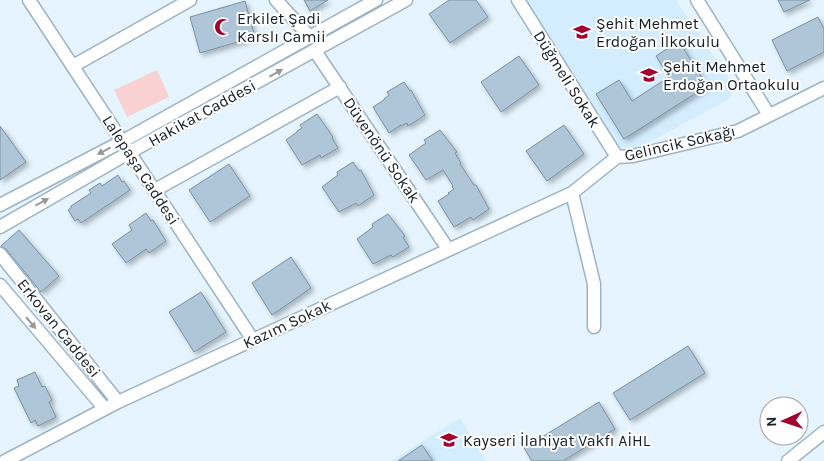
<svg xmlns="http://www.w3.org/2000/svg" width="824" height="461" font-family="Karla,sans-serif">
<defs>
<filter id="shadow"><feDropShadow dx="3" dy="3" stdDeviation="2.5" flood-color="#0004"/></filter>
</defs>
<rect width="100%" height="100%" fill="#e5f4fe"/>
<path fill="#d3edff" d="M526,0H676L733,85L731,98L637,149L618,147Z
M460,418L486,461H391Z"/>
<path fill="#fad1d1" d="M157,70L169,97L127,117L114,90Z"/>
<path fill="#aec6d7" stroke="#788f9f" filter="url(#shadow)" d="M304,0H328L310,11Z
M449,0H476L488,17L450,43L429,14Z
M778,0H810L784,12Z
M245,1L255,37L200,53L190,17Z
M818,17L824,29V52L787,71L772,40Z
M679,41L707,86L624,139L596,94L619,80L632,101L669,77L656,56Z
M519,56L539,85L501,112L481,82Z
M404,82L410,91L411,90L425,115L408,126L407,123L401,126V125L389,133L373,107L384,100V99L389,95L387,92Z
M317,114L333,137L332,138L338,148L321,158L320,155L302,165L286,140L297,132V131L302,128L300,125Z
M564,125L584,154L547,181L526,151Z
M0,126L26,162L0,180Z
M440,130L457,152L455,153L461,163L460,164L474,185H476L489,209L473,220L471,217L454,227L438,201L449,194L448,193L454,189L452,187L453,186L443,170L426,180L409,155L426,143L424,140Z
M353,162L359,171L361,170L374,195L358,206L356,203L339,212L322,187L338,175L337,172Z
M229,164L250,196L210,222L189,190Z
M118,175L122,182L124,181L130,190L81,223L78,219L75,221L68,210L71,208V206L91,193L89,190L100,183L102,186Z
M146,213L151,221L153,220L166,241L149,253L146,249L126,263L112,244L132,230L129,225Z
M388,214L405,236L403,237L409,247L393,257L391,255L373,264L357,239L373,227L372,224Z
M19,230L59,276L41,292L6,249L1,246Z
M291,257L311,288L272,315L252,283Z
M201,292L226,332L194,352L169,312Z
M688,346L705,373L630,420L613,393Z
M35,372L42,387L45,386L52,400L49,402L56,417L38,426L35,420L31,423L14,388L19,386L17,380Z
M599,402L615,429L563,461H532L524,448Z
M422,445L433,461H398Z"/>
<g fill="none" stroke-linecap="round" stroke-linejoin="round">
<g stroke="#9cb3c4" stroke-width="15">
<path id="minor" d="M29,0L253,340
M276,0L309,36
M518,0L617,157
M697,0L769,115
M315,51L448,249
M73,66L190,0
M617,157L633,156L738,131L824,88
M155,190L340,87
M0,205L123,141L376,0
M0,227L130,152L406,0
M0,254L118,402
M0,285L105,409
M594,327V284L572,193L617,157
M5,461L118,402L572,193
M788,461L824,432"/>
</g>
<use href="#minor" stroke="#fff" stroke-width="12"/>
</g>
<defs><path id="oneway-solid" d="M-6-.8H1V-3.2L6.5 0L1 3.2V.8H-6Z" transform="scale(1.25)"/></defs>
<g fill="#95999c">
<use href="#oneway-solid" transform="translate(276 73) rotate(-29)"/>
<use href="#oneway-solid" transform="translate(104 151) rotate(152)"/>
<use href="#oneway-solid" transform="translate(42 202) rotate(-29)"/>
<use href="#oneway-solid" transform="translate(31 323) rotate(50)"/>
</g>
<defs>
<g id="mosque-bare" transform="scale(1.35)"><path d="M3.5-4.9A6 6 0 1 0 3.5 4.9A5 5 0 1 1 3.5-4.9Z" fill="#a2032f" stroke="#fff" stroke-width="2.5" paint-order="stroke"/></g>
<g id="school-bare" transform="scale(1.35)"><path d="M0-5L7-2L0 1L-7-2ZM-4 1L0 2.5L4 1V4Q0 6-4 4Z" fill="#a2032f" stroke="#fff" stroke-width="2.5" paint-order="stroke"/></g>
</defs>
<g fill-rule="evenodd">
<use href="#mosque-bare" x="223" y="27"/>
<use href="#school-bare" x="582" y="32"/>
<use href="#school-bare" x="649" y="75"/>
<use href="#school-bare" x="449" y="440"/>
</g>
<g text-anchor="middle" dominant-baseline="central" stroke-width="4" stroke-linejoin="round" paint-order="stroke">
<g font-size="16" fill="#131c22" stroke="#fff" text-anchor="start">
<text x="237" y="18">Erkilet Şadi<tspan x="237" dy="18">Karslı Camii</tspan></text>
<text x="596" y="23">Şehit Mehmet<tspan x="596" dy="18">Erdoğan İlkokulu</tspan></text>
<text x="663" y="66">Şehit Mehmet<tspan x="663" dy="18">Erdoğan Ortaokulu</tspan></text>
<text x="463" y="440">Kayseri İlahiyat Vakfı AİHL</text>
</g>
<g font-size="16" fill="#131c22" stroke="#fff">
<text transform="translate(567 79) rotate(58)">Düğmeli Sokak</text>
<text transform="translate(202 113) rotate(-29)">Hakikat Caddesi</text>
<text transform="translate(680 143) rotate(-13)">Gelincik Sokağı</text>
<text transform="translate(382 150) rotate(56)">Düvenönü Sokak</text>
<text transform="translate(141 170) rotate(57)">Lalepaşa Caddesi</text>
<text transform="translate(287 324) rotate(-25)">Kazım Sokak</text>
<text transform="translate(59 328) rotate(51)">Erkovan Caddesi</text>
</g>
</g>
<g transform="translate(784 421) rotate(267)"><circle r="24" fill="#ffffff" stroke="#a1a4a7"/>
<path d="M0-4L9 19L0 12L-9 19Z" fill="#a2032f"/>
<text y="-8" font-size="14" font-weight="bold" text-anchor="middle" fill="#131c22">N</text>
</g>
</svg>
